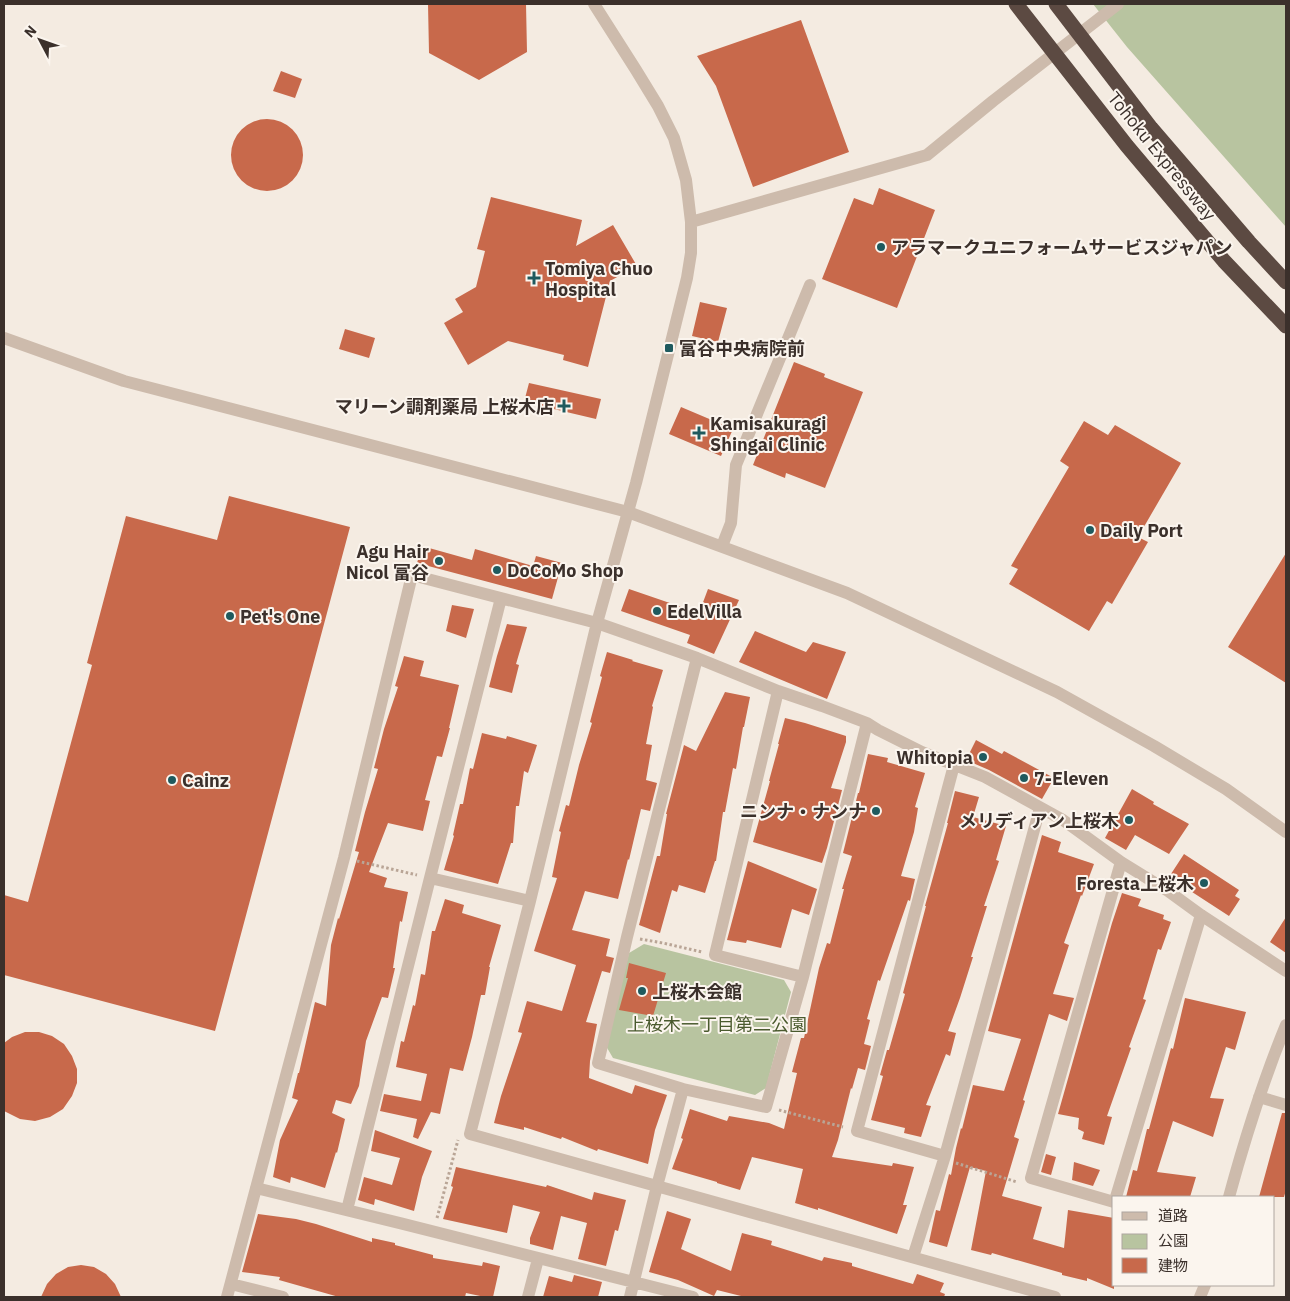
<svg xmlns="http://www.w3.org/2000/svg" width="1290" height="1301" font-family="'IBM Plex Sans','Noto Sans JP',sans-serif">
<rect width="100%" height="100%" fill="#f4ebe1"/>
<path fill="#b8c4a0" d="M1093,4H1286V227L1127,47Z
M644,944L784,980L791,992L766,1088L755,1095L613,1058L606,1046L629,953Z"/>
<path fill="#c8694b" d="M428,4H526L527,52L479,80L429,53Z
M801,20L849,152L753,187L716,86L697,56Z
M281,71L302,79L295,98L273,91Z
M231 155a36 36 0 1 1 72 0a36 36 0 1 1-72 0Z
M879,188L935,210L897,308L822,279L854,198L873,205Z
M491,197L582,220L576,246L613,225L637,266L610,281L588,367L563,360L564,355L508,341L468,365L444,323L463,312L455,299L476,287L485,251L477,249Z
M700,302L727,308L718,342L692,336Z
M345,329L375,338L369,358L339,349Z
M794,362L825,374L824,377L863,392L825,488L786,473L785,478L753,465Z
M529,383L601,399L596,419L524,402Z
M681,407L733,429L721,456L669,434Z
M1084,421L1108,435L1115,425L1181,463L1138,537L1148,542L1112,604L1107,601L1089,631L1009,584L1018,569L1011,566L1069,467L1060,461Z
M229,496L350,527L215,1031L4,975V895L28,902L92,665L87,663L126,516L217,540Z
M422,546L472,560L475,549L533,566L536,556L562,563L552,599L417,563Z
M1286,553V683L1228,647Z
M629,589L699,613L708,589L739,600L714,654L687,643L690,635L621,611Z
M452,605L474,609L466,638L446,631Z
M507,624L527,627L516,664L519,665L512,693L489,687L497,656Z
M755,631L806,652L813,642L846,652L827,699L739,662Z
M607,652L633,660L632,661L663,670L652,706L653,707L646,744L652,745L646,780L657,783L650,811L641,809L629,860L628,859L618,899L585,891L572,930L610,939L606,956L614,958L610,973L602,971L586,1022L597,1024L590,1061L589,1078L632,1094L635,1085L667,1095L655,1130L648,1164L598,1149L597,1151L562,1137L561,1139L524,1127V1130L494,1123L501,1096L522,1033L518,1032L527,1001L562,1011L576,965L534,951L557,878L552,877L561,832L559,831L566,805L569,806L579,765L592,723L590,722L602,677L600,676Z
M404,656L424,661L420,676L459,685L449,728H450L442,757L437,756L425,800L430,801L423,831L388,823L369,872L387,878L384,887L408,892L402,922L400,921L393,968H395L388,998L382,997L366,1041L359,1086L351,1104L336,1100L332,1113L345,1119L337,1153L336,1152L325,1188L291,1177L290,1183L273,1177L280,1140L298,1100L292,1098L298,1073H299L315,1002L326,1006L331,945L338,918L339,919L359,852L355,851L365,812L378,769L374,768L384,729L398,687L395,686Z
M725,692L750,697L744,727H743L736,769L733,768L725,812H723L716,861H715L705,893L679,885L677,892L672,890L660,933L639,925L657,856H660L667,814H666L684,745L696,751Z
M785,718L805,723L846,736V742L831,788L842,790L827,848L822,863L753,842L770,781H769L779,744H778Z
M482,733L506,739L507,736L537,745L528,773L524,771L519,806H516L513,843H511L498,884L444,870L454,836L453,835L460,804H463L470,768L473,769Z
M976,740L1002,754L1004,751L1054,778L1042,799L989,770L966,760Z
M868,754L888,758L887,762L925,773L915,807L918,808L914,832L901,876L915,879L910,901L908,900L880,981L878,980L867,1019L870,1020L864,1044L871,1046L865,1070L858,1068L852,1089L851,1088L838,1140L832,1157L892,1166L893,1163L914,1167L903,1205H907L897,1234L818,1208V1210L795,1203L803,1169L752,1157L740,1190L717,1183V1182L672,1169L683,1139L681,1138L690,1109L727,1121L729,1116L769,1123L784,1129L797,1073L792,1072L801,1038H804L819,968L827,943L830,944L844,889H842L852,856L843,853L858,793H859Z
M1132,789L1154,802L1153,804L1189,824L1169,854L1135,835L1126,850L1105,838Z
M955,791L979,797L973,817L1006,826L996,860L999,861L984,906H987L971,957H973L960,998L948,1031L956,1033L950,1056L946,1054L926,1105L931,1106L921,1137L904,1133L905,1128L871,1120L883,1076L880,1075L887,1050H889L905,994L903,993L926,906H925L948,823H947Z
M1042,835L1061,842L1058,852L1094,864L1082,896L1081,895L1064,943L1069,945L1053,994L1074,998L1067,1021L1049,1014L1023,1100L1025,1101L1014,1137L1019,1139L1002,1196L1042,1207L1033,1239L1064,1248L1068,1210L1114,1218V1289L1087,1278V1281L1062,1275V1273L992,1253L991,1255L971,1250L986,1171L970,1167L947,1247L929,1242L936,1210L940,1211L949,1174L951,1175L956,1148L961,1128L962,1129L973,1085L1004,1091L1021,1039L988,1031Z
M1184,854L1239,890L1235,896L1240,899L1229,916L1169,877Z
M748,861L817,889L809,915L792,909L781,948L747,940L746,943L727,940Z
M1122,893L1141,899L1138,906L1164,915L1163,919L1171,922L1161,950L1158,949L1143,999L1146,1000L1129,1047L1131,1048L1107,1116L1112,1117L1104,1145L1082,1139L1084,1132L1078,1129L1079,1118L1058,1114L1112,923Z
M445,899L464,905L462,913L501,925L489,967H490L485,995H481L472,1037L463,1071L450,1068L440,1114L431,1112L418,1139L413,1137L417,1119L380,1111L384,1094L421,1101L427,1074L396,1067L401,1041L404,1042L413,1005L415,1006L421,974L425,975L432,931H435Z
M1286,917V953L1270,942Z
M629,963L666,973L653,1016L619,1010L628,978H626Z
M1185,998L1246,1012L1235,1050L1226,1047L1210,1098L1224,1099L1213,1137L1173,1121L1157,1172L1196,1177L1190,1197H1126L1133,1170L1137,1171L1147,1129H1149L1171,1048L1173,1049Z
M25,1032H39L52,1036L64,1044L72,1056L77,1069V1083L72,1096L63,1109L50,1117L35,1121L20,1119L4,1111V1043L12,1037Z
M1282,1113H1286V1190L1284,1197H1259Z
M375,1130L432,1151L422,1177L414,1211L375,1199L374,1205L358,1200L364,1177L392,1185L400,1158L371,1151Z
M1046,1154L1056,1157L1051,1175L1041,1172Z
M1074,1162L1100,1170L1093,1186L1072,1180Z
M456,1167L546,1187L547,1185L592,1200L594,1192L626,1200L618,1231L615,1230L606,1266L578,1259L587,1223L561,1216L553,1250L530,1244V1238L540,1212L513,1205L507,1233L443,1219L453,1187L451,1186Z
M667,1211L691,1219L681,1249L731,1271L742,1233L772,1241L771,1245L822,1261L824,1257L852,1263V1266L913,1284L917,1274L944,1283L940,1292L945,1294L944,1297H745L717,1290L714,1296L678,1280L649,1272Z
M258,1214L296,1219L316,1224L372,1242V1238L395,1243V1245L433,1255V1258L482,1266L483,1262L500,1266L493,1297H485L466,1293L465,1297H339L279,1280L280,1277L242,1272Z
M81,1265L94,1267L106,1274L115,1284L121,1297H41L47,1284L56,1274L68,1267Z
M574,1275L602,1282L598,1297H543L549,1276L572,1282Z"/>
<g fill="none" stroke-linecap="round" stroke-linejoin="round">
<path stroke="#b9a596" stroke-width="3" stroke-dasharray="2.5 2.5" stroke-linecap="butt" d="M357,861L417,875
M640,939L663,943L702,952
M779,1110L843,1127
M956,1163L1017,1182
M437,1218L458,1140"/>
<path stroke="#cdbbac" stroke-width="12" d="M594,4L636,70L658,106L674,138L686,180L691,222V253L687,278L636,483L597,623L530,901L470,1134L1055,1297
M691,222L927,155L993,101L1118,4
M4,338L124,381L628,512L847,593L1057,692L1154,746L1226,789L1286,832
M722,546L731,523L736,465L810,285
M697,658L627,937L598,1063L683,1089L766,1107L803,977L867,723
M778,691L715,955L803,977
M430,878L501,598
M1259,1097L1286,1105
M945,1156L857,1131L954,765
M256,1188C402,1223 548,1260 693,1297
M1116,1197L1201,915
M1229,1197C1245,1138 1263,1081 1286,1025
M1114,1202L1031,1178L1121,862
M347,1210L430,878L530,901
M913,1257L945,1156L1040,808
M231,1284L283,1297
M227,1297L344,858L412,575L597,623L697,658L778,691L822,706L867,723L878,730L922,752L985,777L1063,820L1121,862L1168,891L1201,915L1286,971
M528,1297L538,1259
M630,1297L657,1186L683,1089
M1200,1297L1205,1285"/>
<path stroke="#5c4a42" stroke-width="15" d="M1016,4L1127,146L1224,261L1286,326
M1056,4L1151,128L1249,242L1286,282"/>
</g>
<g fill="#1f5a5e" stroke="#fbf5ee" stroke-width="2">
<circle cx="881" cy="247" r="5"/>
<path d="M531.5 270.5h5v5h5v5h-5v5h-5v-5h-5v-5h5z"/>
<rect x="664" y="343" width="10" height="10" rx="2.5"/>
<path d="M561.5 398.5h5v5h5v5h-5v5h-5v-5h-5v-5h5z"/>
<path d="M696.5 425.5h5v5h5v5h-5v5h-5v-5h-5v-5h5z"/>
<circle cx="1090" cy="530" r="5"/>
<circle cx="439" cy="561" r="5"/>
<circle cx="497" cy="570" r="5"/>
<circle cx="657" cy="611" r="5"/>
<circle cx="230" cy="616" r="5"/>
<circle cx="983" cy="757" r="5"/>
<circle cx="1024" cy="778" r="5"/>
<circle cx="172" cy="780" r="5"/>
<circle cx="876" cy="811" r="5"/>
<circle cx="1129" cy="820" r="5"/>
<circle cx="1204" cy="883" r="5"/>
<circle cx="642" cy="991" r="5"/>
</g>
<g text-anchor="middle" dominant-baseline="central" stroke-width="4" stroke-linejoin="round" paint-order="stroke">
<g font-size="18" fill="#3b302b" stroke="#fbf5ee">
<text transform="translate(1162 156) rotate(51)">Tohoku Expressway</text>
</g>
<g font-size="18" font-weight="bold" fill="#3b302b" stroke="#fbf5ee" text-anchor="start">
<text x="891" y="247">アラマークユニフォームサービスジャパン</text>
<text x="545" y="268">Tomiya Chuo<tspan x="545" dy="21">Hospital</tspan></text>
<text x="679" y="348">富谷中央病院前</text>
<text x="554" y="406" text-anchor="end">マリーン調剤薬局 上桜木店</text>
<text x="710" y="423">Kamisakuragi<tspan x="710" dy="21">Shingai Clinic</tspan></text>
<text x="1100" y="530">Daily Port</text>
<text x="429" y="551" text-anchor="end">Agu Hair<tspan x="429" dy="21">Nicol 富谷</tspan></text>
<text x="507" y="570">DoCoMo Shop</text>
<text x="667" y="611">EdelVilla</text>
<text x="240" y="616">Pet's One</text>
<text x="973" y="757" text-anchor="end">Whitopia</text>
<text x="1034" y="778">7-Eleven</text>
<text x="182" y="780">Cainz</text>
<text x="866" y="811" text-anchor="end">ニンナ・ナンナ</text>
<text x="1119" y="820" text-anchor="end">メリディアン上桜木</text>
<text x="1194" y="883" text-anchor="end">Foresta上桜木</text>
<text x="652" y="991">上桜木会館</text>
</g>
<g font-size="18" fill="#4a5a2e" stroke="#fbf5ee">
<text x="717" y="1024">上桜木一丁目第二公園</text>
</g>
</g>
<rect width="1290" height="1301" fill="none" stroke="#3b302b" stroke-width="10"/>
<rect x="1112" y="1196" width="162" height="90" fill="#fbf5ee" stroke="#aea6a0"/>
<rect x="1122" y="1212" width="25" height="8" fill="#cdbbac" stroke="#aea6a0"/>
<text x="1158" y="1221" font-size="15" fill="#3b302b">道路</text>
<rect x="1122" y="1234" width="25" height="15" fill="#b8c4a0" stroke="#aea6a0"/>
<text x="1158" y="1246" font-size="15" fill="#3b302b">公園</text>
<rect x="1122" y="1258" width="25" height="15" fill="#c8694b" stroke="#aea6a0"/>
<text x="1158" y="1271" font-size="15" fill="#3b302b">建物</text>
<g transform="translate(40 40) rotate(311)" stroke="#fbf5ee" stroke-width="4" paint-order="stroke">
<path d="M0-4L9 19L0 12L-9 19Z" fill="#3b302b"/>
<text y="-8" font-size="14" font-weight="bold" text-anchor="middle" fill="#3b302b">N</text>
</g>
</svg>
